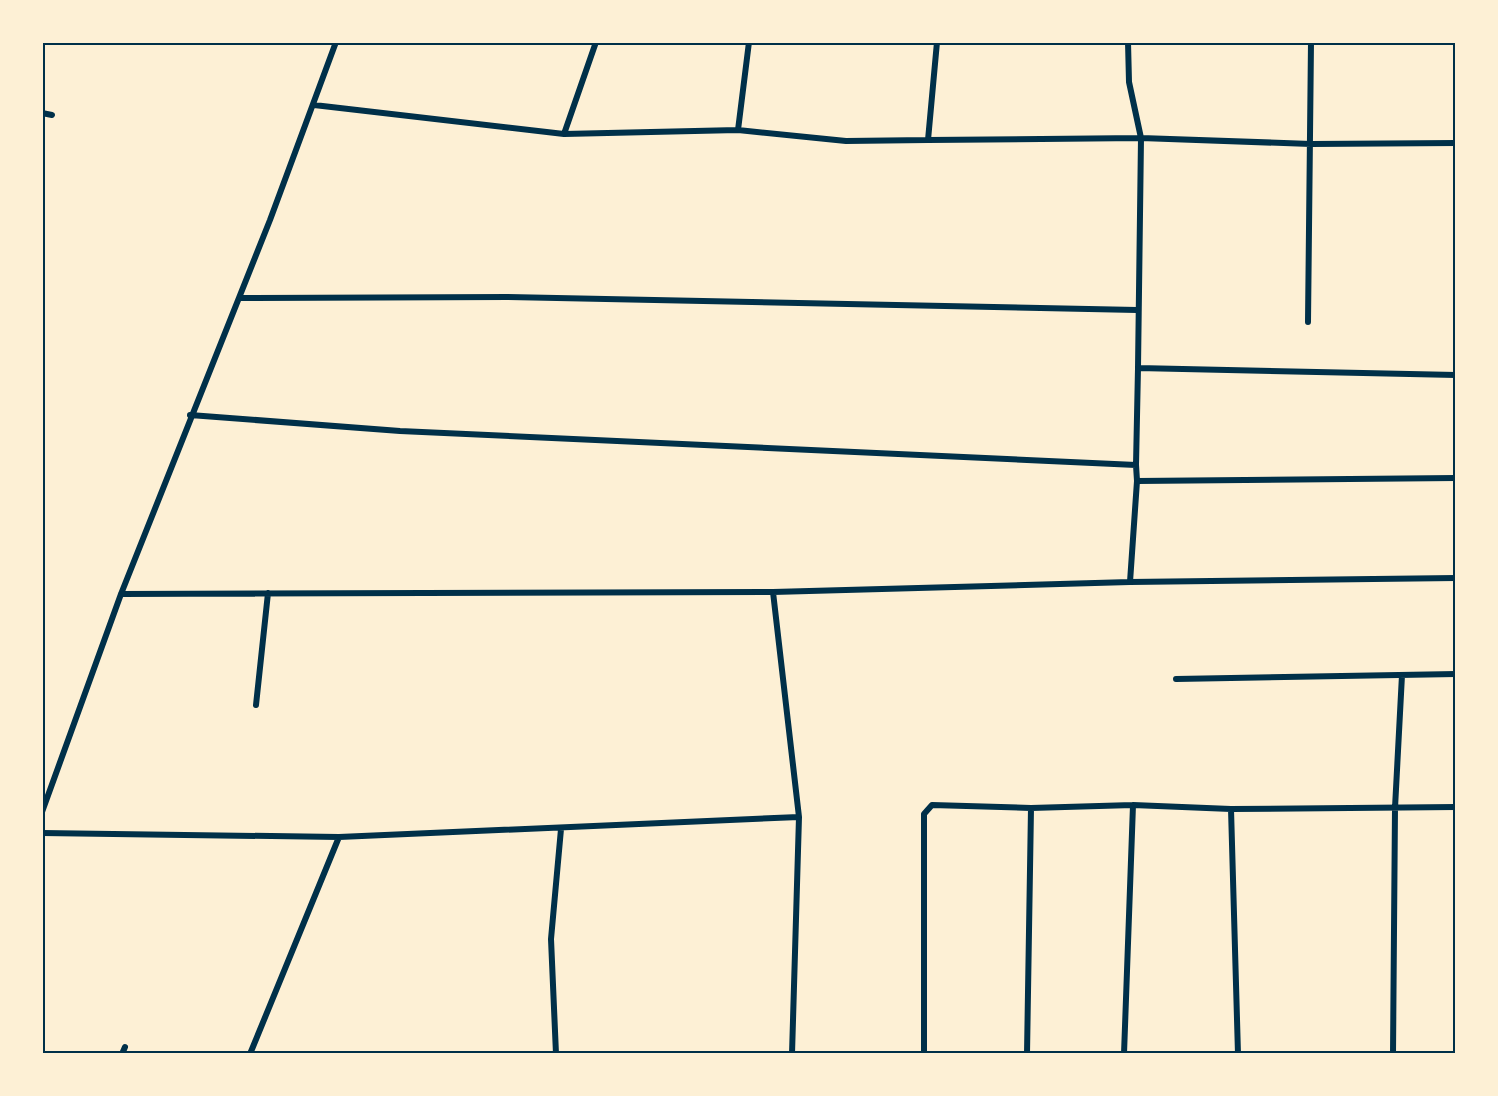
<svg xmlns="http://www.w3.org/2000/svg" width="1498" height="1096" font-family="'Exo 2',sans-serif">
<rect width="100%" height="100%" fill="#fdf0d5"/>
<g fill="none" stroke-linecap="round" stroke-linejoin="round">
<path stroke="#003049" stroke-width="6" d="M937,42L928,140L1141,138L1311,144L1456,143
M1128,42L1129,82L1141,138L1138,368
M314,105L564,134L596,42
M42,113L52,115
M738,130L749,42
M564,134L738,130L846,141L928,140
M239,298L508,297L1137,310
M1308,322L1311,42
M1456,375L1138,368L1136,465L1137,481L1456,478
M190,415L400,431L1136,465
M1137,481L1130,582L1456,578
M773,592L799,817
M121,594L773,592L1130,582
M1176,679L1456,674
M256,705L268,593
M1231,809L1238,1054
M42,812L121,594L270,220L336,42
M42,833L339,837L799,817L792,1054
M122,1054L125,1047
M250,1054L339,837
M556,1054L551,939L561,829
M924,1054V814L932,805L1031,808L1133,805L1231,809L1456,807
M1027,1054L1031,808
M1124,1054L1133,805
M1393,1054L1395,808L1402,675"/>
</g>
<rect width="1498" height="1096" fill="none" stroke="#fdf0d5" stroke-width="87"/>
<rect x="44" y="44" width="1410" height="1008" fill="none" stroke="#003049" stroke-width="2"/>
</svg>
